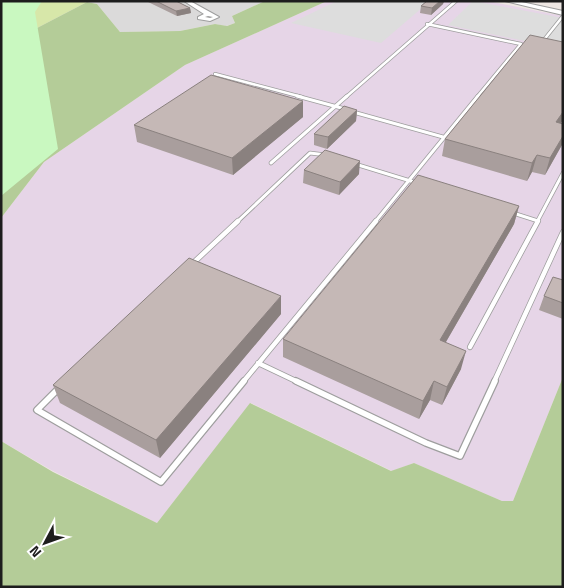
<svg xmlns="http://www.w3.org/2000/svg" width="564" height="588" font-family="'Titillium Web',sans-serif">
<rect width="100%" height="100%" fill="#eee7e3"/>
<path fill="#dbdada" d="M80,1H265L232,16L235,23L226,26L215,24L180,31L120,32L97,4Z"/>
<path fill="#e6d5e7" d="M327,1H488L563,16V377L513,501H502L414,463L392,471L251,403L157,523L53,471L1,441V218L44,162L185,65Z"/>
<path fill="#d7e7a9" d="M1,1H79L87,2L14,40Z"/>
<path fill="#b4cc98" d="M265,1H327L185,65L44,162L1,218V40H14L87,2L97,4L120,32L180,31L215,24L227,26L235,23L232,16Z
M563,377V587H1V441L53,472L157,523L250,403L391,471L414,463L502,501H513Z"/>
<path fill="#c9f8c0" d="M1,1H42L35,12L58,149L1,196Z"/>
<path fill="#ddd" d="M337,1H430L381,43L291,23Z
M473,1L563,18V49L448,25Z"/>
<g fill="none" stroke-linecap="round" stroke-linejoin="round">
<g stroke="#9e9e9e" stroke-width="4">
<path id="service-far3" d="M427,24L521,44
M543,41L563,16
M215,74L302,97
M346,97L456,1
M477,97L521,44"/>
</g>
<g stroke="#9e9e9e" stroke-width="4.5">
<path id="service-far2" d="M297,96L345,109
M353,112L443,137
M271,163L347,96
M355,164L417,183
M513,213L538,221
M237,222L310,153L326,155
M375,222L478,96
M537,222L563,173"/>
</g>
<g stroke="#9e9e9e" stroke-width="6">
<path id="service-far1" d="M191,265L238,221
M470,347L538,221
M258,363L298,382
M243,382L376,221
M494,382L563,232"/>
</g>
<g stroke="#9e9e9e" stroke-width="8">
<path id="service" d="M296,381L426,443L460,456L495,381
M59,388L37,410L161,482L244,381"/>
</g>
<g stroke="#9e9e9e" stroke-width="2">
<path id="minor" d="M184,1H190L219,17L210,21L198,19V17L204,14ZM208,16L213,17L210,18L205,17Z"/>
</g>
<g stroke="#9e9e9e" stroke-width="2">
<path id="tertiary" d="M505,1H517L563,11V15Z"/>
</g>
<use href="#service-far3" stroke="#fff" stroke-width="2.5"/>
<use href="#service-far2" stroke="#fff" stroke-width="3"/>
<use href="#service-far1" stroke="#fff" stroke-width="4.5"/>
<use href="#service" stroke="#fff" stroke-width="5.5"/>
<use href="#minor" fill="#fff" fill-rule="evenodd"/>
<use href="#tertiary" fill="#fff" fill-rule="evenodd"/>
</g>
<path fill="#a99e9d" d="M146,1H176L190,8L191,13L177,16Z
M427,1H444L443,4L431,15L420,13L421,6Z
M563,42V120L561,123L563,124V143L545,175L532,172L527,181L442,156L445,139Z
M303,101V117L233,175L137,142L134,125Z
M357,110L356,121L327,149L314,145V134Z
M304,170L359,174L339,195L303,183Z
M519,206L514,224L446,342L461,369L442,405L430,400L419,419L283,357V339Z
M563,280V319L539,310L544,296Z
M281,314L160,458L60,403L53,385Z"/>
<path fill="#8a817f" d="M440,1H444L443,4L431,15L432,8Z
M190,8L191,13L177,16L176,11Z
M303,101V117L233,175L232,158Z
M357,110L356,121L327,149L328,137Z
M563,112V120L551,139L556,122Z
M563,136V143L545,175L550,158Z
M537,155L532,172L527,181L532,163Z
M360,161L359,174L339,195L340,182Z
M519,206L514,224L436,359L440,340Z
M281,296V314L160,458L156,440Z
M466,351L461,369L442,405L447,387Z
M434,381L430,400L419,419L423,401Z"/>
<path fill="#c5b8b6" stroke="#8a817f" d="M156,1H176L190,8L176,11Z
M427,1H440L432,8L421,6Z
M530,35L563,42V112L556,122L563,124V136L550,158L537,155L532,163L445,139Z
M211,75L303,101L232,158L134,125Z
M344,106L357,110L328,137L314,134Z
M325,150L360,161L340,182L304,170Z
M418,175L519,206L440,340L466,351L447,387L434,381L423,401L283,339Z
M189,258L281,296L156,440L53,385Z
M553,277L563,280V303L544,296Z"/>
<rect width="564" height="588" fill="none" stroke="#1d1d1d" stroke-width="5"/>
<g transform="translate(45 543) rotate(229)" stroke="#ffffff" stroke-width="4" paint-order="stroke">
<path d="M0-4L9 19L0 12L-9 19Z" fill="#1d1d1d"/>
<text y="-8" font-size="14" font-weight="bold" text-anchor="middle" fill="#1d1d1d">N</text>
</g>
</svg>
